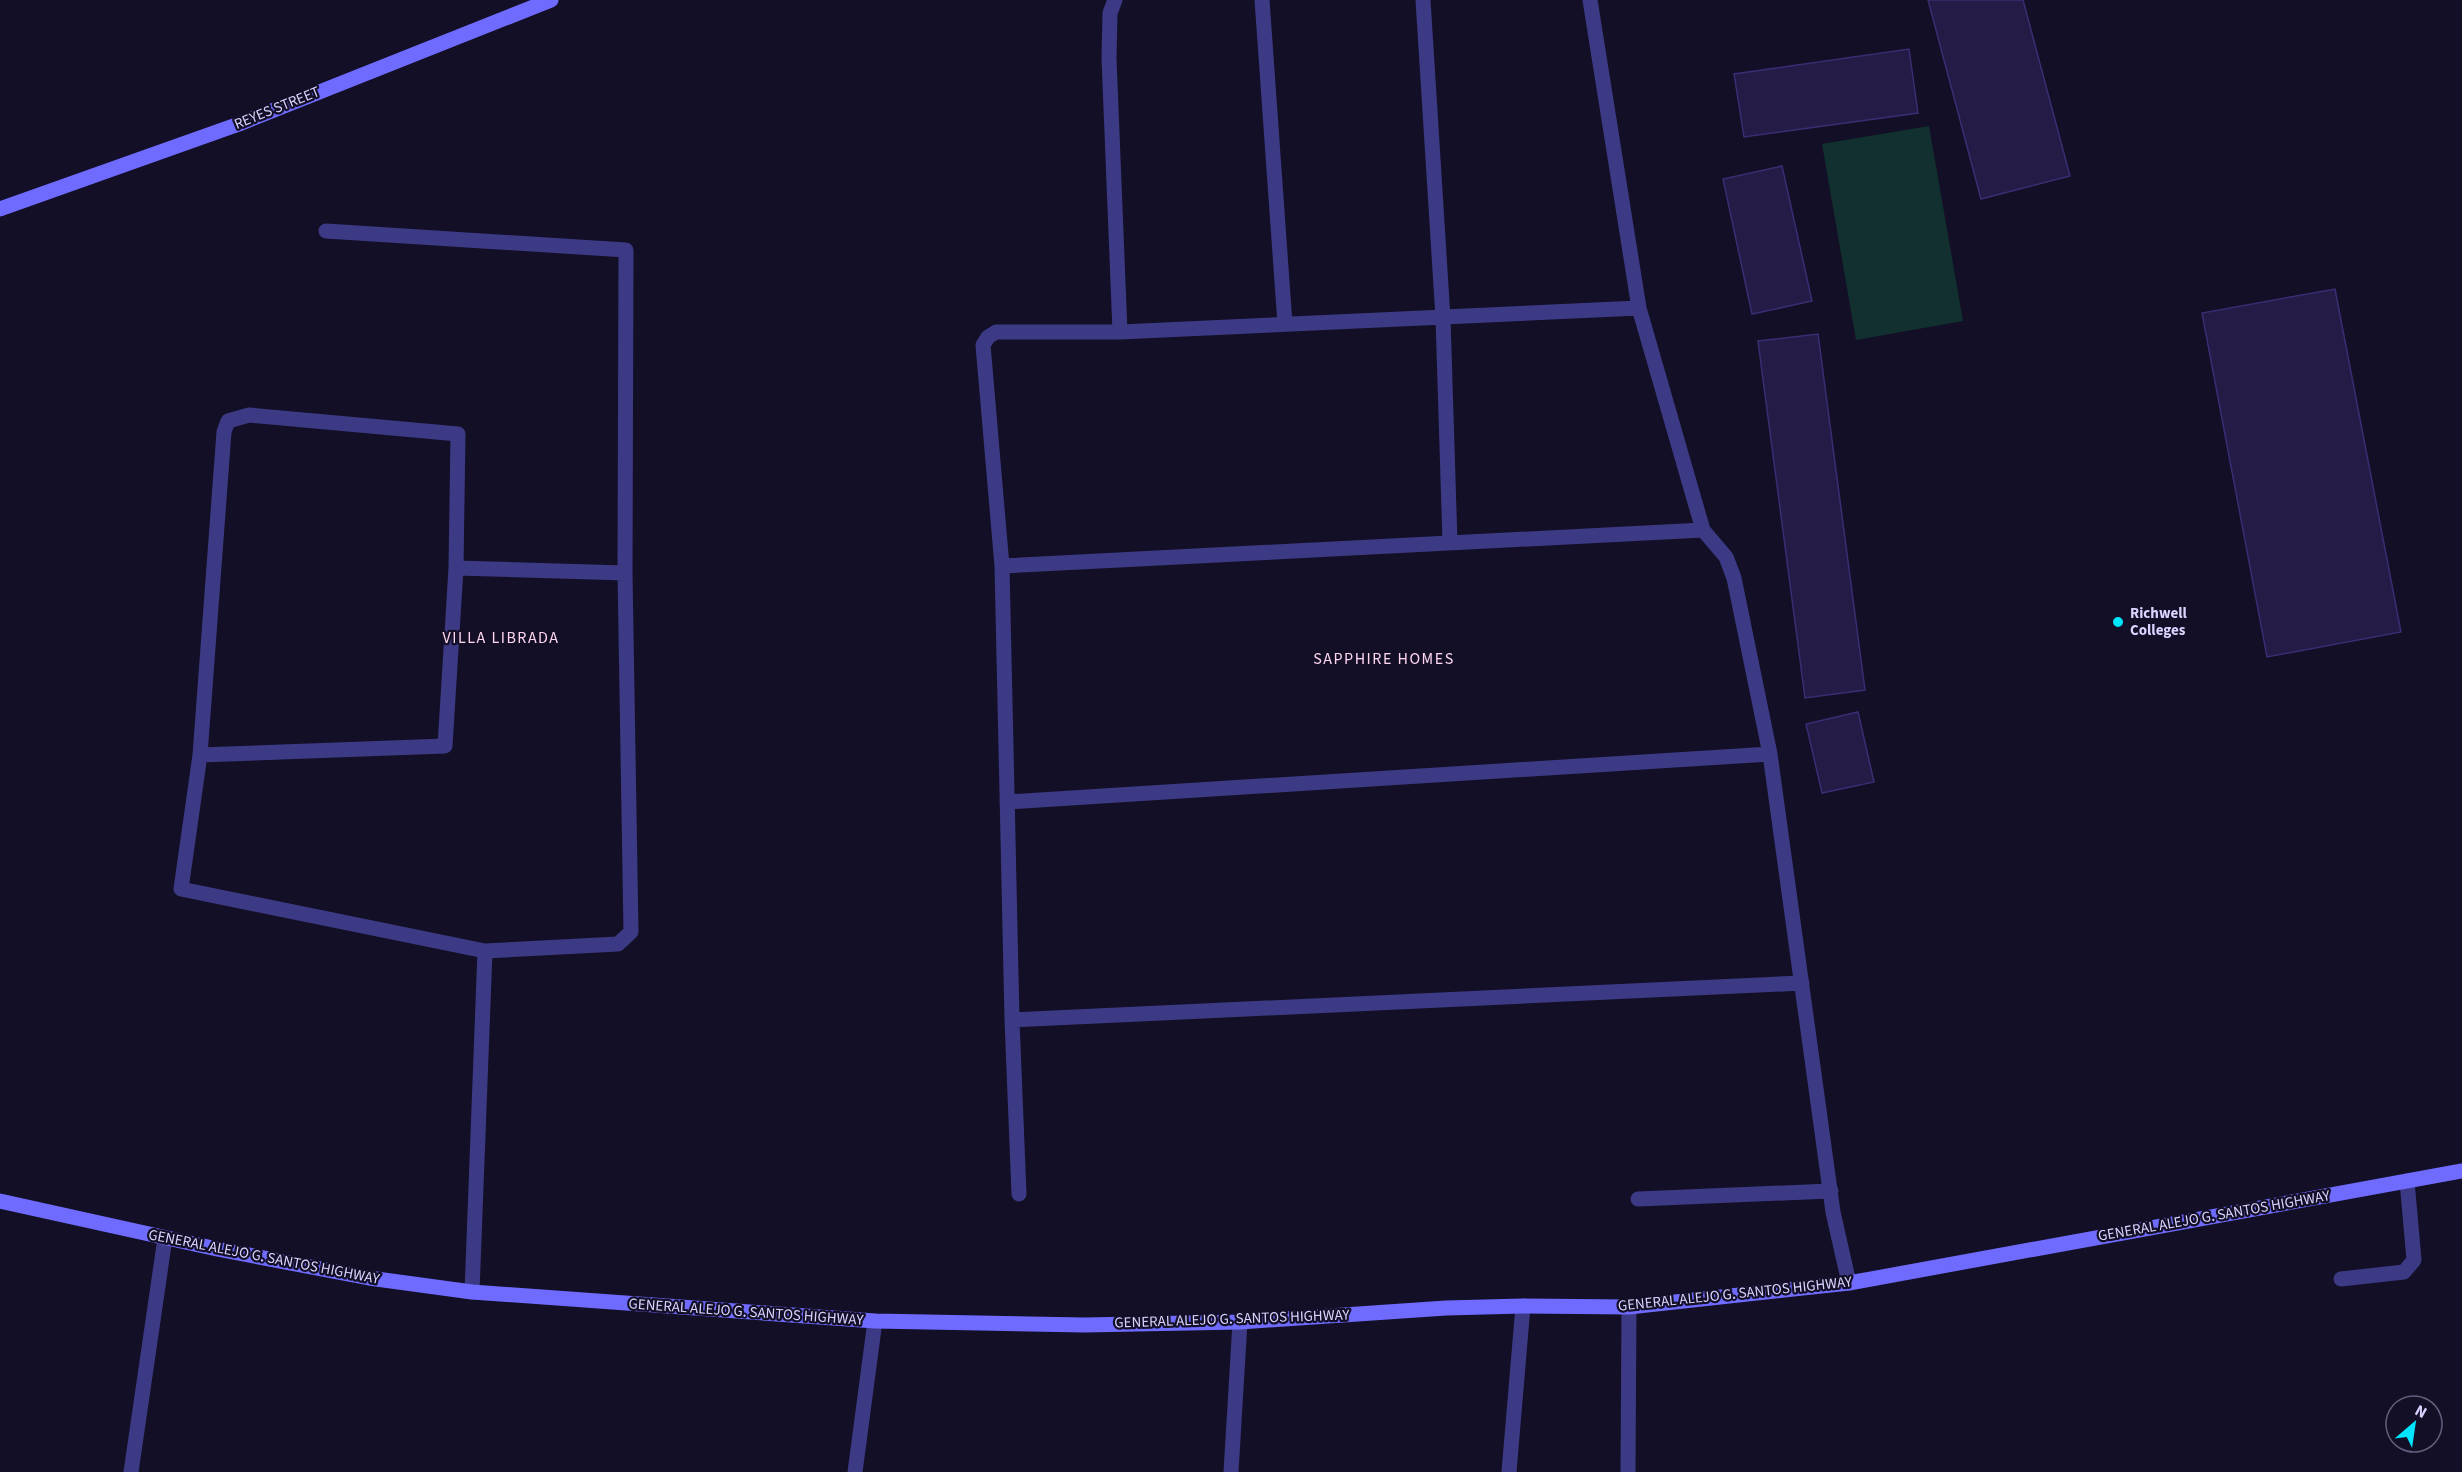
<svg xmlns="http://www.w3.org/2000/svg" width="2462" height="1472" font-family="'Source Sans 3',sans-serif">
<rect width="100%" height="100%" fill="#130f26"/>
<path fill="#12302f" d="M1929,126L1963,321L1856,340L1822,144Z"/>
<path fill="#241b47" stroke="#3b2d73" stroke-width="1.5" d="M1928,0H2023L2070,176L1981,199Z
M1909,49L1918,113L1744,137L1734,74Z
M1782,166L1812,301L1752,314L1723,179Z
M2335,289L2401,632L2267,657L2202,313Z
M1818,334L1865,690L1805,698L1758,341Z
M1858,712L1874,782L1822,793L1806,724Z"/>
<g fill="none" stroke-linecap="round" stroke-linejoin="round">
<path stroke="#3d3a85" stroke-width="15" d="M1638,1199L1831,1191
M2341,1279L2404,1272L2414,1260L2407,1181
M131,1472L165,1238
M1231,1472L1240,1322"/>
<path stroke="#3d3a85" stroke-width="15" d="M1115,0L1110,13L1109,58L1120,332
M1262,0L1285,324
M1423,0L1443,318L1450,543
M1590,0L1639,308L1703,530L1726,557L1734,578L1770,754L1833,1212L1849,1283
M1002,566L1703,530
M456,568L625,573
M200,755L224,432L228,421L249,415L458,434L456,568L445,746L200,755L181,889L485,951L618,944L631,932L625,573L626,250L326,231
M1007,802L1770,754
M1012,1020L1802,983
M1019,1194L1012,1020L1002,566L983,345L988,337L996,332H1120L1639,308
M472,1292L485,951
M855,1472L875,1321
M1509,1472L1523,1306
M1628,1472L1629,1307"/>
<path stroke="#6f6bff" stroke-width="15" d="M0,209L239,124L551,0
M0,1201L217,1249L369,1278L472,1292L875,1321L1085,1325L1240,1322L1446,1308L1523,1306L1629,1307L1849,1283L2462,1171"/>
</g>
<circle fill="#00e5ff" stroke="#130f26" stroke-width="2" cx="2118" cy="622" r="6"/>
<g text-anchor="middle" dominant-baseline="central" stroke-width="4.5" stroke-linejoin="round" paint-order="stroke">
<g font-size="15" fill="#d9d4ff" stroke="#130f26">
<text transform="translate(277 108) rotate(-22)">REYES STREET</text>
<text transform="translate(2214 1216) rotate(-10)">GENERAL ALEJO G. SANTOS HIGHWAY</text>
<text transform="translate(264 1257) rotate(11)">GENERAL ALEJO G. SANTOS HIGHWAY</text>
<text transform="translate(1735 1294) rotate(-6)">GENERAL ALEJO G. SANTOS HIGHWAY</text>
<text transform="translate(746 1312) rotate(4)">GENERAL ALEJO G. SANTOS HIGHWAY</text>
<text transform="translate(1232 1319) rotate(-2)">GENERAL ALEJO G. SANTOS HIGHWAY</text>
</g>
<g font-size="15" font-weight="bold" fill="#d9d4ff" stroke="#130f26" text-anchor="start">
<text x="2130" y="613">Richwell<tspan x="2130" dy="17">Colleges</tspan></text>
</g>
<g font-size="16" letter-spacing="1.5" fill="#ffd6f0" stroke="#130f26">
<text x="501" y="638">VILLA LIBRADA</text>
<text x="1384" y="659">SAPPHIRE HOMES</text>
</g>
</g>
<g transform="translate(2414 1424) rotate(29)"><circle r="28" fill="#130f26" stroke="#625e7d" stroke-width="1.5"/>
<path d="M0-4.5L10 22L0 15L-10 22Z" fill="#00e5ff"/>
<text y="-9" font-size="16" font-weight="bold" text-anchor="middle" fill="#d9d4ff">N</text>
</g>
</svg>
